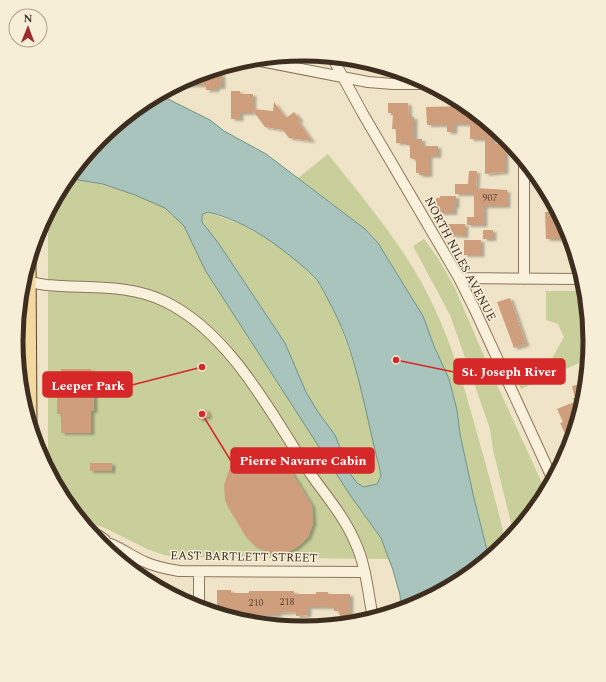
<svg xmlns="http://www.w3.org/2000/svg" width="606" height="682" font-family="Spectral,serif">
<defs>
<filter id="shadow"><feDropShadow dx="3.5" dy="2" stdDeviation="1" flood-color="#0004"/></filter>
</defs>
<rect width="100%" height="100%" fill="#f0e4c8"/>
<path fill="#c9cf9b" d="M328,154C362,197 399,240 425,289C448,332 462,379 475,426C486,465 497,504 506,544L489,558L473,494L460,434L457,410L449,379L434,346L423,316L378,243L365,229L298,178Z
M67,178L103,184L135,195L165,208L173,216L207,212L243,225L271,241L299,262L317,281L328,299L339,322L358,376L381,476L362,512L381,538L389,559L175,557L164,555L147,549L105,528L86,522L77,516L73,511L68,499L57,484L48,450V212Z
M424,239L438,258L454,286L484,356L546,492L541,501L514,535L493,450L490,429L482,406L450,315L413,246Z
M546,291H585L590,341L588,359L521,389L513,373L551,360L564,337L558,324L546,320Z"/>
<path fill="#a9c4bc" stroke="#6f938a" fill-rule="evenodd" d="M158,94L210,120L224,131L266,154L365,229L378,243L423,316L434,346L449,379L457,410L460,434L473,494L489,558L462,580L413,606L401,610L400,595L393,570L381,538L350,495L205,270L184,226L165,208L135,195L103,184L67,178L100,138L144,102ZM208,212C234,218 259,232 280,248C293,258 306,268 317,280C323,289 328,300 333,309C358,358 365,413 379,466L381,476L377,484L364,487L357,483L351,475L335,435L318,412L306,392L285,343L219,244L202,222V216L203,214Z"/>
<path fill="#cf9f7d" filter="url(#shadow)" d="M200,74H222V87H216V90H206V85H177Z
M231,91H240V94H253V109L273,111L274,102L286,118L294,112L300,119L298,121L312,141L289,138L283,130L265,127L253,111V113H240V119H231Z
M388,103H408L409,117H414V139H422V146H438V156H429V175H419V173H416V160L410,158V145H406V143H396V129H392L393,115H391V113H388Z
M467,106L493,128V144H505V172L485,174V139H470V124H454V132H447V125H427L426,107Z
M469,171H477L476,188L507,190V206H484V225H467V217H474V194H455V184H468Z
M440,196H456V206H454V213H440V211H436V198H440Z
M552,202L560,217L561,239H546L545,212H552Z
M448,224H465V236L448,235Z
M483,230H493V239H483Z
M464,240H481V255H464Z
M510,298L526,344L514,348L497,302Z
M61,369H91V390H94V411H91V433H61V414H57V387H61Z
M586,383L584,397L571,440L569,435L566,436L560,423L563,422L557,409L574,402L573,398H575L572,386Z
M206,409L209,416L199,420L196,413Z
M258,453H268L283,462L289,468L312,506L313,523L308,537L296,548L285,553H269L256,547L246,537L228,507L225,500L224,485L229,470L240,459Z
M90,463H112V471H90Z
M217,590H231V593H249V591H294V594H316V592H328V594H350V613H352L353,623L341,624L339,611H334V607H308V615L296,616V612L278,613V615H246V620H238L224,616V608H217Z"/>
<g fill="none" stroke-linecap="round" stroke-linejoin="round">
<g stroke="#8d765c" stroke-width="12">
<path id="minor" d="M332,57L363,114L459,278L475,310L553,480
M250,59L368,82L393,84H428
M459,278L583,279
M524,279V161
M23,281C31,282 39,284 47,285C87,289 128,283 166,302C231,334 272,415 310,473C326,496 344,516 355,542C366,565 368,593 373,618
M18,361L29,362
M90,532L98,535L105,540
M97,540C115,543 129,555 145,562C156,567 167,569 179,571L364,572
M199,572V608"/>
</g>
<g stroke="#5b4430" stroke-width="15">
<path id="major" d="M29,261L30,426"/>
</g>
<use href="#minor" stroke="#faf1dc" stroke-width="10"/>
<use href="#major" stroke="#f3d9a0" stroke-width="13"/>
</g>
<g text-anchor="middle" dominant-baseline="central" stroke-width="3" stroke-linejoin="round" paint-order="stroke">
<g font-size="10" fill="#624a37">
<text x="490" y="198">907</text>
<text x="287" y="602">218</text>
<text x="256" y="603">210</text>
</g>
<g font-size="12" fill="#3d2e20" stroke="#f7eed8">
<text transform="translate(460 259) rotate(62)">NORTH NILES AVENUE</text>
<text transform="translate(244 557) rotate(1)">EAST BARTLETT STREET</text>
</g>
</g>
<path d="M0 0H606V682H0ZM23 341a280 280 0 1 1 560 0a280 280 0 1 1-560 0Z" fill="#f7eed8" fill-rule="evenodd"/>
<path fill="none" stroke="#3d2e20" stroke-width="5" d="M23 341a280 280 0 1 1 560 0a280 280 0 1 1-560 0Z"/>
<path fill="none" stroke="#d62828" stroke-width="1.5" d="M396 360L454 372M202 367L132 385M202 414L231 461"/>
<g fill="#d62828" stroke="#f7eed8" stroke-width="1.5">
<circle cx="396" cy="360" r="4"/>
<circle cx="202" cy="367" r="4"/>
<circle cx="202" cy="414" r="4"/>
</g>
<g fill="#d62828" stroke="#d62828" stroke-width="1.5">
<rect x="454" y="359" width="111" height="25" rx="4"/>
<rect x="43" y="372" width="89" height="25" rx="4"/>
<rect x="231" y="448" width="143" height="25" rx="4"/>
</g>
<g font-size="13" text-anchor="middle" font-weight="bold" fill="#fff">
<text x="509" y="376">St. Joseph River</text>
<text x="88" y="390">Leeper Park</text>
<text x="303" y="465">Pierre Navarre Cabin</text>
</g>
<g transform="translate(28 28) rotate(1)"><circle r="19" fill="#f7eed8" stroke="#ada18e"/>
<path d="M0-3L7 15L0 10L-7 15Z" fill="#9e2a2b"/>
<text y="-6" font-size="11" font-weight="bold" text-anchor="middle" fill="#3d2e20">N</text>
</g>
</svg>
